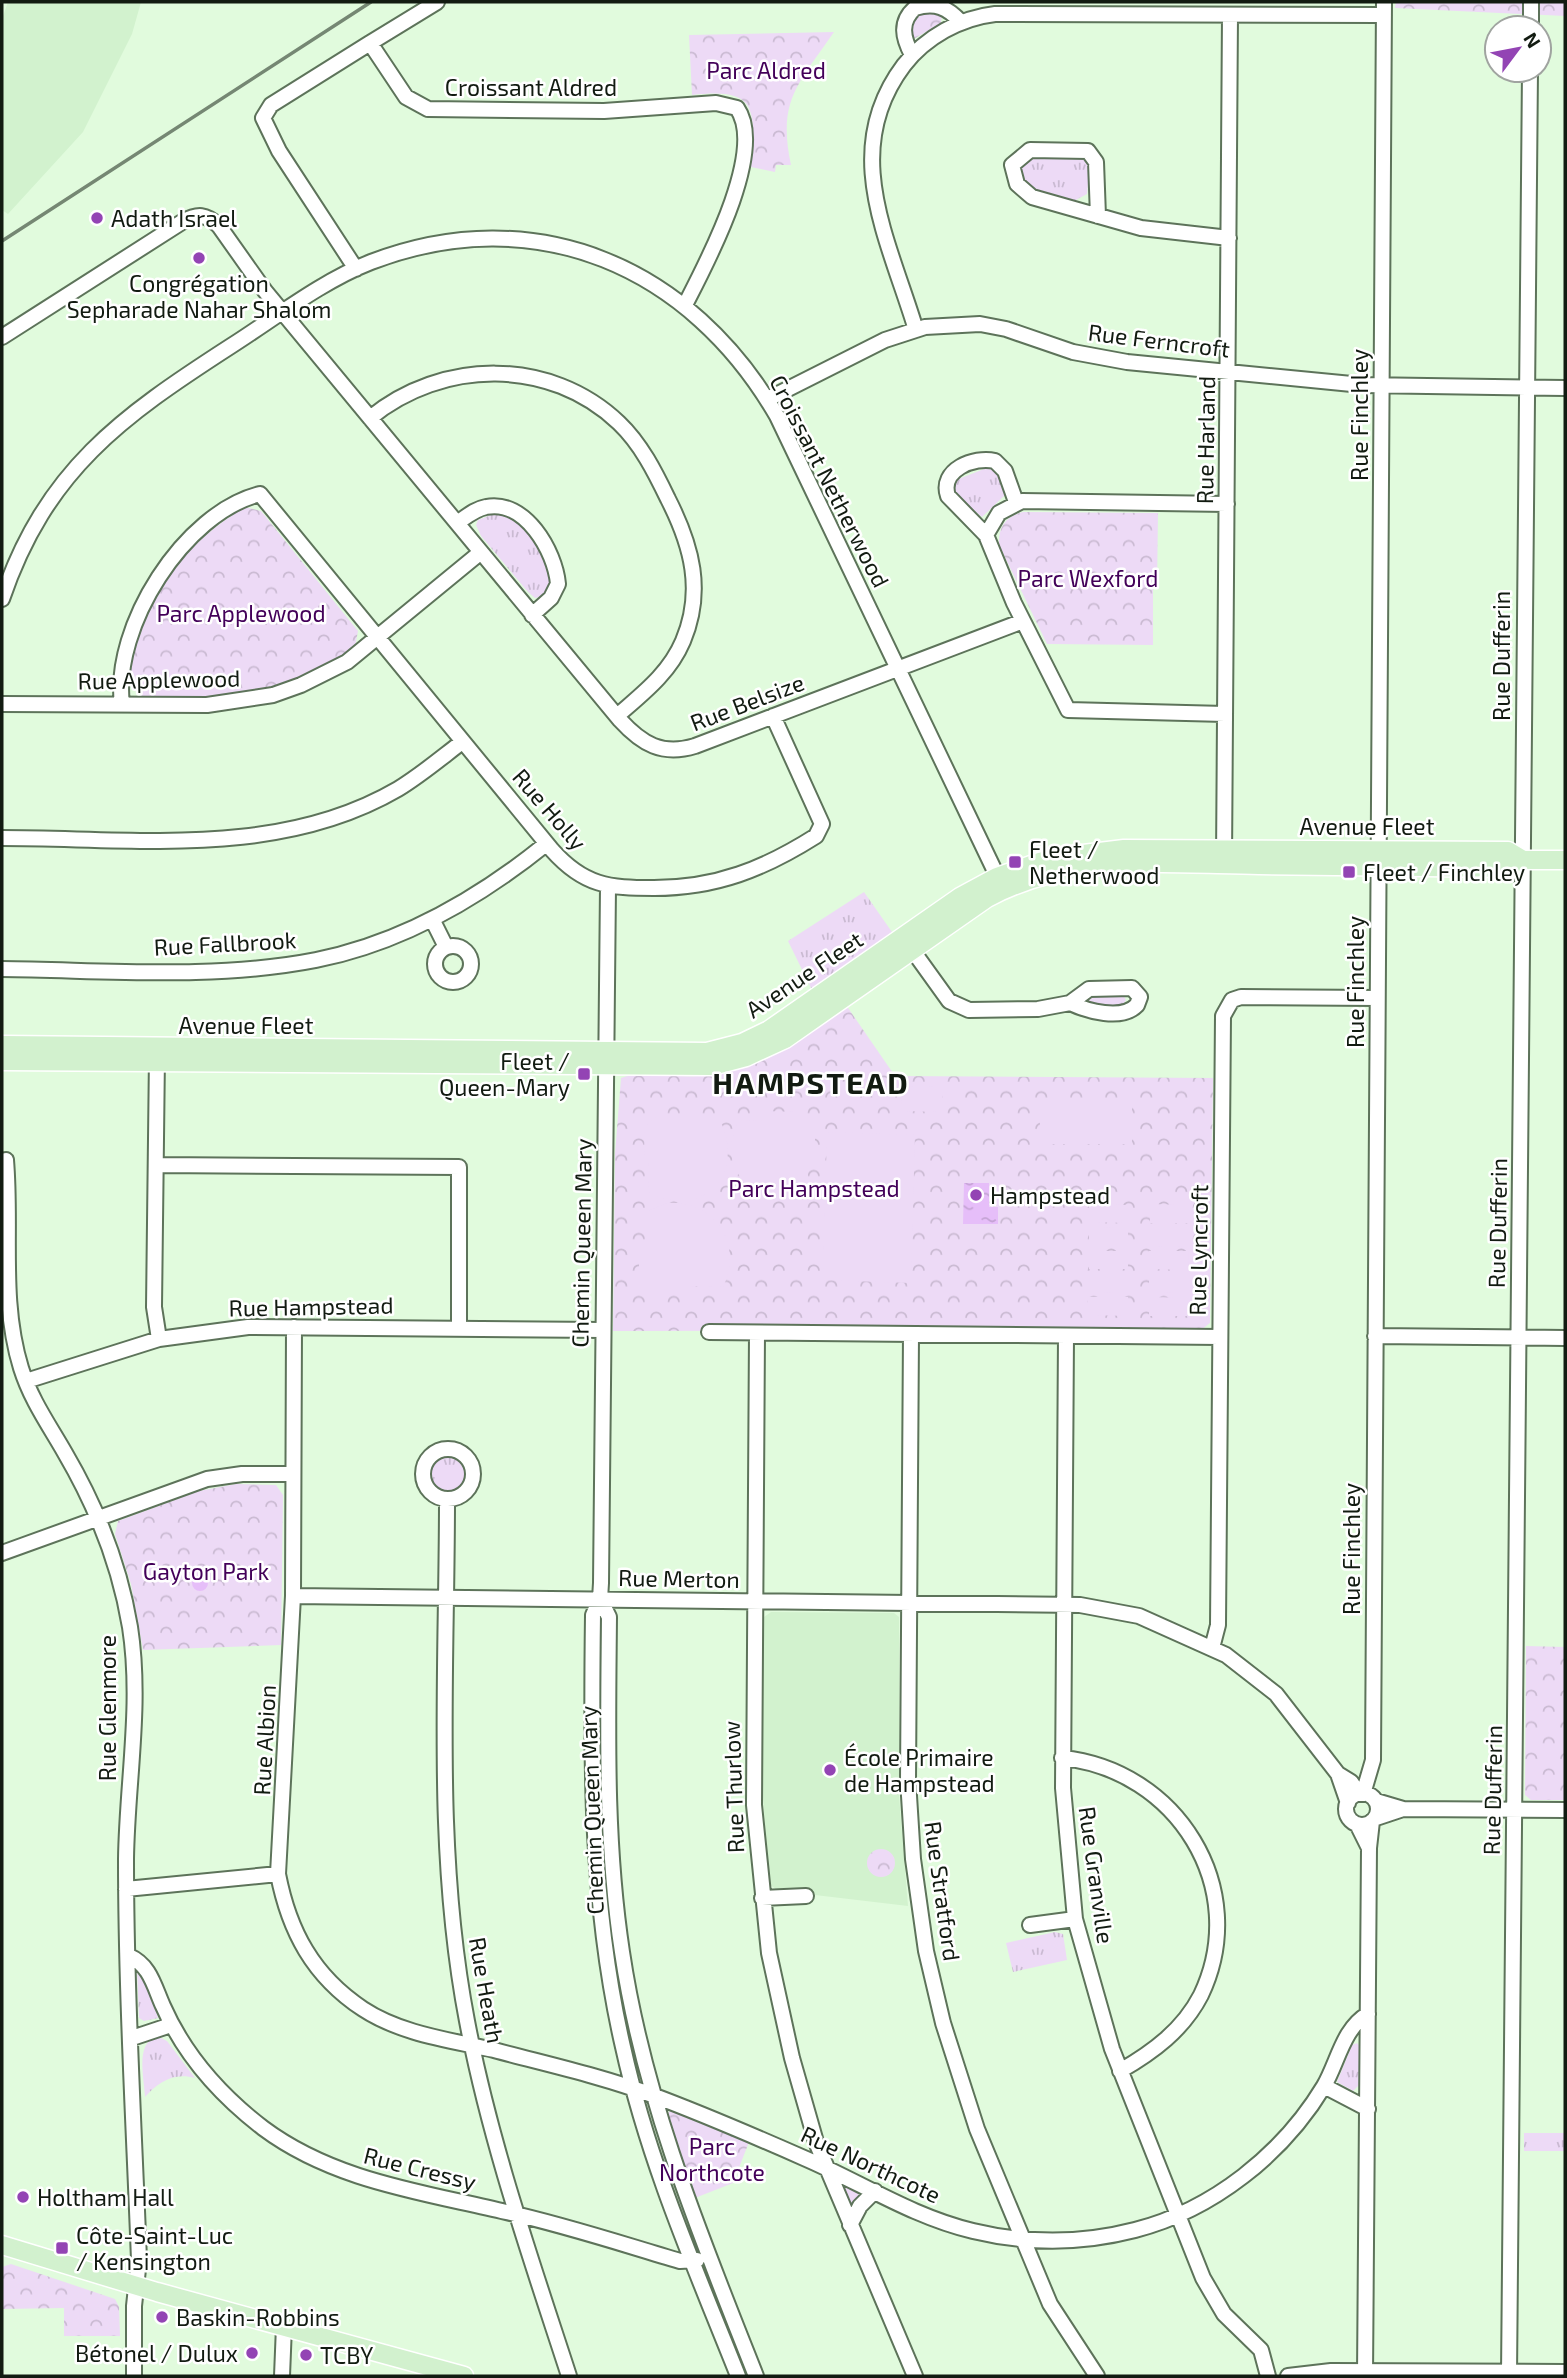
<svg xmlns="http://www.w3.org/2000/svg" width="1567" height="2378" font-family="'Exo 2',sans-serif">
<defs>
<pattern id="grass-tufts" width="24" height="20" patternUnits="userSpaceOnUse" patternTransform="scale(1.75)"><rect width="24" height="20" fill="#eddaf6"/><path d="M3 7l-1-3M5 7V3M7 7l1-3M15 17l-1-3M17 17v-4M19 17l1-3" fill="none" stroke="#cabad2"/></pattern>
<pattern id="park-crowns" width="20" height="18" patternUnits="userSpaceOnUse" patternTransform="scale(1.75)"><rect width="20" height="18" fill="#eddaf6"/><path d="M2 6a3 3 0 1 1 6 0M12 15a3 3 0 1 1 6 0" fill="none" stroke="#cabad2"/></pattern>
<pattern id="water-ripples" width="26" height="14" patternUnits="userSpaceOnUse" patternTransform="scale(1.75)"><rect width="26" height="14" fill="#e6bef9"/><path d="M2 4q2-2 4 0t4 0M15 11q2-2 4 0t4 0" fill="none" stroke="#c4a3d4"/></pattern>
</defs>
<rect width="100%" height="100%" fill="#e1fbdd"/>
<path fill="#d2f2ce" d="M8,2H141L132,34L83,132L8,214L2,210V19Z
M771,1612L894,1613L899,1617V1796L908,1906L815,1895L810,1889H776L769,1884L762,1783L763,1624L764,1617Z"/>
<path fill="url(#grass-tufts)" d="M1031,156L1086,157L1090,164L1087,194L1072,202C1052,199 1020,190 1020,167Z
M989,467L998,472L1005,495L982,517L955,495L951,482Z
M496,513C528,521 542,551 552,581L544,596L535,598L528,592L481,536L476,525L478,520Z
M864,892L892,932L812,990L788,941Z
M1122,993L1126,1000L1121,1007L1091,1006L1088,1001L1094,996Z
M429 1472a19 19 0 1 1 38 0a19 19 0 1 1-38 0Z
M1055,1932L1063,1934L1067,1960L1013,1972L1006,1943Z
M137,1969H142L158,2018L144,2021L139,2018Z
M157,2036L167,2041L195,2078C174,2072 158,2082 145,2097C144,2077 135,2043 157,2036Z
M1357,2043L1361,2048V2083L1353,2091L1337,2082L1352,2045Z
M1524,2133H1564V2151H1524Z
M844,2185L860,2191L854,2206L849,2204Z"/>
<path fill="url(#park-crowns)" d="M1396,2H1565V16L1395,8Z
M922,12L942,13L941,23L912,40L910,24Z
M834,32C799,83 777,100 791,165H776L775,172L751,167C755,110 759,87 692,95L689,35Z
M245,507L261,511L358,631L355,647C283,695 227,698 144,697C105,684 161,583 179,563C198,540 219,523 245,507Z
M1023,512L1158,513L1157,588H1153V645L1047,644L999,545C998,527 1006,516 1023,512Z
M846,1005L895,1076L1213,1078L1210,1323L1201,1330L613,1331L615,1154L621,1078C642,1070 674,1078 697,1076C755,1072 799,1038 846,1005Z
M236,1484L276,1485L283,1495L281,1645L143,1650L131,1584L115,1534L118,1521L199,1491Z
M1526,1646L1565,1647V1800H1531L1525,1795Z
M867 1863a14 14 0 1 1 28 0a14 14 0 1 1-28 0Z
M670,2111L749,2142L733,2183L695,2198L667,2114Z
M11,2264L115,2299L119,2307L120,2336H64V2308L2,2309V2267Z"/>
<path fill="#eddaf6" d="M902,1086L942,1087V1112L901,1111Z
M1040,1101H1132V1144H1040Z
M764,1111L800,1112L815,1127V1165L808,1166V1192C758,1210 713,1172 739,1120L764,1121Z
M658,1115H685V1120H720C746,1174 703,1221 648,1192L649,1156H644L645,1127Z
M827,1132L915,1135L911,1283L823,1280Z
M667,1203C715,1200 744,1244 723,1287L687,1286V1294H651L639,1282V1245H648V1211Z
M1089,1204L1129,1205V1223L1089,1222Z
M1150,1204L1189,1205V1223H1150Z
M1089,1227L1128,1228V1246H1089Z
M1150,1228H1189V1247L1149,1246Z
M1089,1251H1128V1269H1089Z
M1149,1251H1189L1188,1270L1149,1269Z
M1089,1274H1128V1293L1089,1292Z
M1149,1274H1188V1293L1149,1292Z
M1088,1297H1128V1316L1088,1315Z
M1149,1297L1188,1298V1316H1149Z"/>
<path fill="url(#water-ripples)" d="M964,1183H989V1207H998V1224H963Z
M192 1583a8 8 0 1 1 16 0a8 8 0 1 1-16 0Z"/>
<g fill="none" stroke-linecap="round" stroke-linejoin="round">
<g stroke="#5d735a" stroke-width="18">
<path id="minor" d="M1531,28V2
M370,43L437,2
M912,55C903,38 899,22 915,8C935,2 947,7 961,22
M1098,216L1096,162L1088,151L1030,150L1012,165L1017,184L1032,197L1141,228L1229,238
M356,269L279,151L263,118L271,105L370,43L406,97L428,109L604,111L716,103L737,108C767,151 706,264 685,305
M916,330C889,240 839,151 904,65C926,37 960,18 995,14L1384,15
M2,337L182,222C198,213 206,214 219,226L265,291L620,720C642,744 662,756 695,746L1023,621
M768,399L885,340L925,327L980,324L1006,329L1073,352L1127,362L1362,385L1565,388
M370,418C442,359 550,357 619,423C641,444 655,472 668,499C692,546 704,591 683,641C669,674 642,694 617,716
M457,523C466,517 475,509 486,507C525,499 555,551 558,584L551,598L532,615
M986,535L948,496C939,470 974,456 995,461L1005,471L1016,502
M2,599C46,470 121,417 231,346C275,318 322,281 371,262C536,199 691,267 777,416L1001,884
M2,704L207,705L273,695L301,685L347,662L481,552
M122,704C112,627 184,513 260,494L552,850C584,886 609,888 654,888C716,888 764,869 816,836L822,824L773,716
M1225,714L1068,710L1014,603L986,535L999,513L1022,501L1227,504
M2,838C134,838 278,859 398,789C421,775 441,758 462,742
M1224,860L1230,15
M608,887L601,1583L600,1599L593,1615C591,1761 590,1904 623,2047C648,2161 695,2268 738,2376
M432,919L446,947
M908,944L949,1001L969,1010L1038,1009L1070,1003L1089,989L1132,988L1140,997L1137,1005C1122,1021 1087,1011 1070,1003
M435 964a18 18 0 1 1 36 0a18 18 0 1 1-36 0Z
M2,969C105,970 214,980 316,960C402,943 479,898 546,844
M157,1055L154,1307L159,1339
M2,1161L6,1160C12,1230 0,1300 21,1368C31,1400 49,1425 65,1453C96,1506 120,1567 130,1627C142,1704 127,1782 126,1859C126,1992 134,2127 139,2260L134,2306V2376
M156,1165L459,1167V1328
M294,1327L293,1596L278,1874C289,1931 313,1976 363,2009C401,2034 450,2040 494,2050C546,2064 601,2076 652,2095C703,2114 754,2136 804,2158C860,2182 913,2217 973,2231C1027,2244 1081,2244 1135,2230C1213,2210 1283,2154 1324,2086C1338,2062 1343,2028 1368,2014
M709,1332L1220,1337
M757,1333L754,1805L769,1953L792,2058L816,2142L915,2376
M911,1334L908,1780L913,1859L926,1951L943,2023L977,2129L1050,2304L1097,2376
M1066,1336L1063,1788L1075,1919L1112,2049L1203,2278L1224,2314L1261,2350L1268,2376
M1375,1336L1565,1338
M26,1381L159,1339L248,1327L603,1330
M423 1474a25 25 0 1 1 50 0a25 25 0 1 1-50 0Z
M447,1499C447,1673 434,1850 467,2021C490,2142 531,2259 569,2376
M2,1553L207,1479L242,1474H293
M293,1596L1080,1605L1139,1616L1226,1655L1276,1694L1338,1774
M600,1599L609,1617C608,1729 605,1841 622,1952C644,2100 701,2237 756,2376
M1212,1648L1218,1625L1223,1016L1232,1000L1241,997L1377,998
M1062,1758C1176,1769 1252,1888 1201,1995C1183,2030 1153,2052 1120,2071
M1346 1809a16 16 0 1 1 32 0a16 16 0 1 1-32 0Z
M1363,1794L1373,1760L1384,2
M1348,1803L1338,1774L1351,1782L1359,1794
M1403,1809L1565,1810
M1376,1818L1403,1809L1376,1801
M1357,1824L1369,1848L1372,1821
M126,1889L278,1874
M762,1898L806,1896
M1030,1925L1075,1919
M129,1956C150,1965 154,1986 163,2006C185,2056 220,2095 263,2128C334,2181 422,2192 506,2212C565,2225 622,2244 680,2261L697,2260
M132,2038L171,2025
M1324,2086L1368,2109
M850,2225L860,2206L875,2191
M282,2376L284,2326
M1288,2376L1331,2371L1565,2372
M1365,2376L1369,1848
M1509,2376L1530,70"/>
</g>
<g stroke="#fff" stroke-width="21">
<path id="major" d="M2,1045L707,1052L742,1043L769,1030L960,897L997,877L1051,858L1124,849L1508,851L1523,860
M2,1061L712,1066L746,1057L785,1039L987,898C1070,853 1168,864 1259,865C1343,866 1427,867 1510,868L1523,860H1565
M2,2245L157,2292L464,2376"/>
</g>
<use href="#minor" stroke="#fff" stroke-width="14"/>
<use href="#major" stroke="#d2f1ce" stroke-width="18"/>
<path stroke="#758773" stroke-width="3.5" d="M2,241L371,2"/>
</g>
<g fill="#9344b4" stroke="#fff" stroke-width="2.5">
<circle cx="97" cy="218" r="7"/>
<circle cx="199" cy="258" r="7"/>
<rect x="1008" y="855" width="14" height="14" rx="3.5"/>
<rect x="1342" y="865" width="14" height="14" rx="3.5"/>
<rect x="577" y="1067" width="14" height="14" rx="3.5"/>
<circle cx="976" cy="1195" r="7"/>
<circle cx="830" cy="1770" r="7"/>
<circle cx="23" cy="2197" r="7"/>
<rect x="55" y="2241" width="14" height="14" rx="3.5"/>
<circle cx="162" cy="2317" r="7"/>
<circle cx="252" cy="2353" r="7"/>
<circle cx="306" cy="2355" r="7"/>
</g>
<g text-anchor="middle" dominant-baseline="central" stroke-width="5" stroke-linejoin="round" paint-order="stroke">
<g font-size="23" fill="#430059" stroke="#fff">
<text x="766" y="70">Parc Aldred</text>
<text x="1088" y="578">Parc Wexford</text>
<text x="241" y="613">Parc Applewood</text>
<text x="814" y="1188">Parc Hampstead</text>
<text x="206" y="1571">Gayton Park</text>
<text x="712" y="2146">Parc<tspan x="712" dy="26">Northcote</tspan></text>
</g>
<g font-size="23" fill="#121b11" stroke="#fff">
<text x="531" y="87">Croissant Aldred</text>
<text transform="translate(1159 340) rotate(7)">Rue Ferncroft</text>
<text transform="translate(1359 415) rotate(-90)">Rue Finchley</text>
<text transform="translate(1205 440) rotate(-89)">Rue Harland</text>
<text transform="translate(830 481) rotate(63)">Croissant Netherwood</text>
<text transform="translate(1501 656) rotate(-90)">Rue Dufferin</text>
<text transform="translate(159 679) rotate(-1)">Rue Applewood</text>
<text transform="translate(747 702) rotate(-21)">Rue Belsize</text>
<text transform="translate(550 809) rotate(49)">Rue Holly</text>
<text x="1367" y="826">Avenue Fleet</text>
<text transform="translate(225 943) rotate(-3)">Rue Fallbrook</text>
<text transform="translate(804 974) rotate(-34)">Avenue Fleet</text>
<text transform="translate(1355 982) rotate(-90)">Rue Finchley</text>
<text x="246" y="1025">Avenue Fleet</text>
<text transform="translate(1497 1223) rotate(-89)">Rue Dufferin</text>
<text transform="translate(581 1243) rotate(-89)">Chemin Queen Mary</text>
<text transform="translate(1198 1250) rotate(-89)">Rue Lyncroft</text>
<text transform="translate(311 1306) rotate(-1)">Rue Hampstead</text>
<text transform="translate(1351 1549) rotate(-90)">Rue Finchley</text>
<text transform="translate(679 1578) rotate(1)">Rue Merton</text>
<text transform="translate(107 1708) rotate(-90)">Rue Glenmore</text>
<text transform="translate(264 1740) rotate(-87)">Rue Albion</text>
<text transform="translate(733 1787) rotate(-92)">Rue Thurlow</text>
<text transform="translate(1492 1790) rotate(-89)">Rue Dufferin</text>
<text transform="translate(591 1810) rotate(-92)">Chemin Queen Mary</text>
<text transform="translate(1097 1875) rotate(82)">Rue Granville</text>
<text transform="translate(943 1891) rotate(82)">Rue Stratford</text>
<text transform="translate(487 1990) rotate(80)">Rue Heath</text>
<text transform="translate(871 2164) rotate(25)">Rue Northcote</text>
<text transform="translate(420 2168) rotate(14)">Rue Cressy</text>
</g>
<g font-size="23" fill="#121b11" stroke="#fff" text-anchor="start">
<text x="111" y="218">Adath Israel</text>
<text x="199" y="283" text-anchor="middle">Congrégation<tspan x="199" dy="26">Sepharade Nahar Shalom</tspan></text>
<text x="1029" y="849">Fleet /<tspan x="1029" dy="26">Netherwood</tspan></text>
<text x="1363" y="872">Fleet / Finchley</text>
<text x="570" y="1061" text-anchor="end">Fleet /<tspan x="570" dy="26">Queen-Mary</tspan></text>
<text x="990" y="1195">Hampstead</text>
<text x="844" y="1757">École Primaire<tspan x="844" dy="26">de Hampstead</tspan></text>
<text x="37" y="2197">Holtham Hall</text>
<text x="76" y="2235">Côte-Saint-Luc<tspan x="76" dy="26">/ Kensington</tspan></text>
<text x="176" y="2317">Baskin-Robbins</text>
<text x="238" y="2353" text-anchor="end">Bétonel / Dulux</text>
<text x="320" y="2355">TCBY</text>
</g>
<g font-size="30" font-weight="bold" letter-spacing="2" fill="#121b11" stroke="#fff">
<text x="811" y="1082">HAMPSTEAD</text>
</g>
</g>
<rect width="1567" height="2378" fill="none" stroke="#121b11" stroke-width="7"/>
<g transform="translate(1518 49) rotate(58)"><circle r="33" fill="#ffffff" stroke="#a0a4a0" stroke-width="2"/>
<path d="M0-5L12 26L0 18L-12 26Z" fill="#9344b4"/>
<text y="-10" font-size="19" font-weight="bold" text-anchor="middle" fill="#121b11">N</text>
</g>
</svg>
